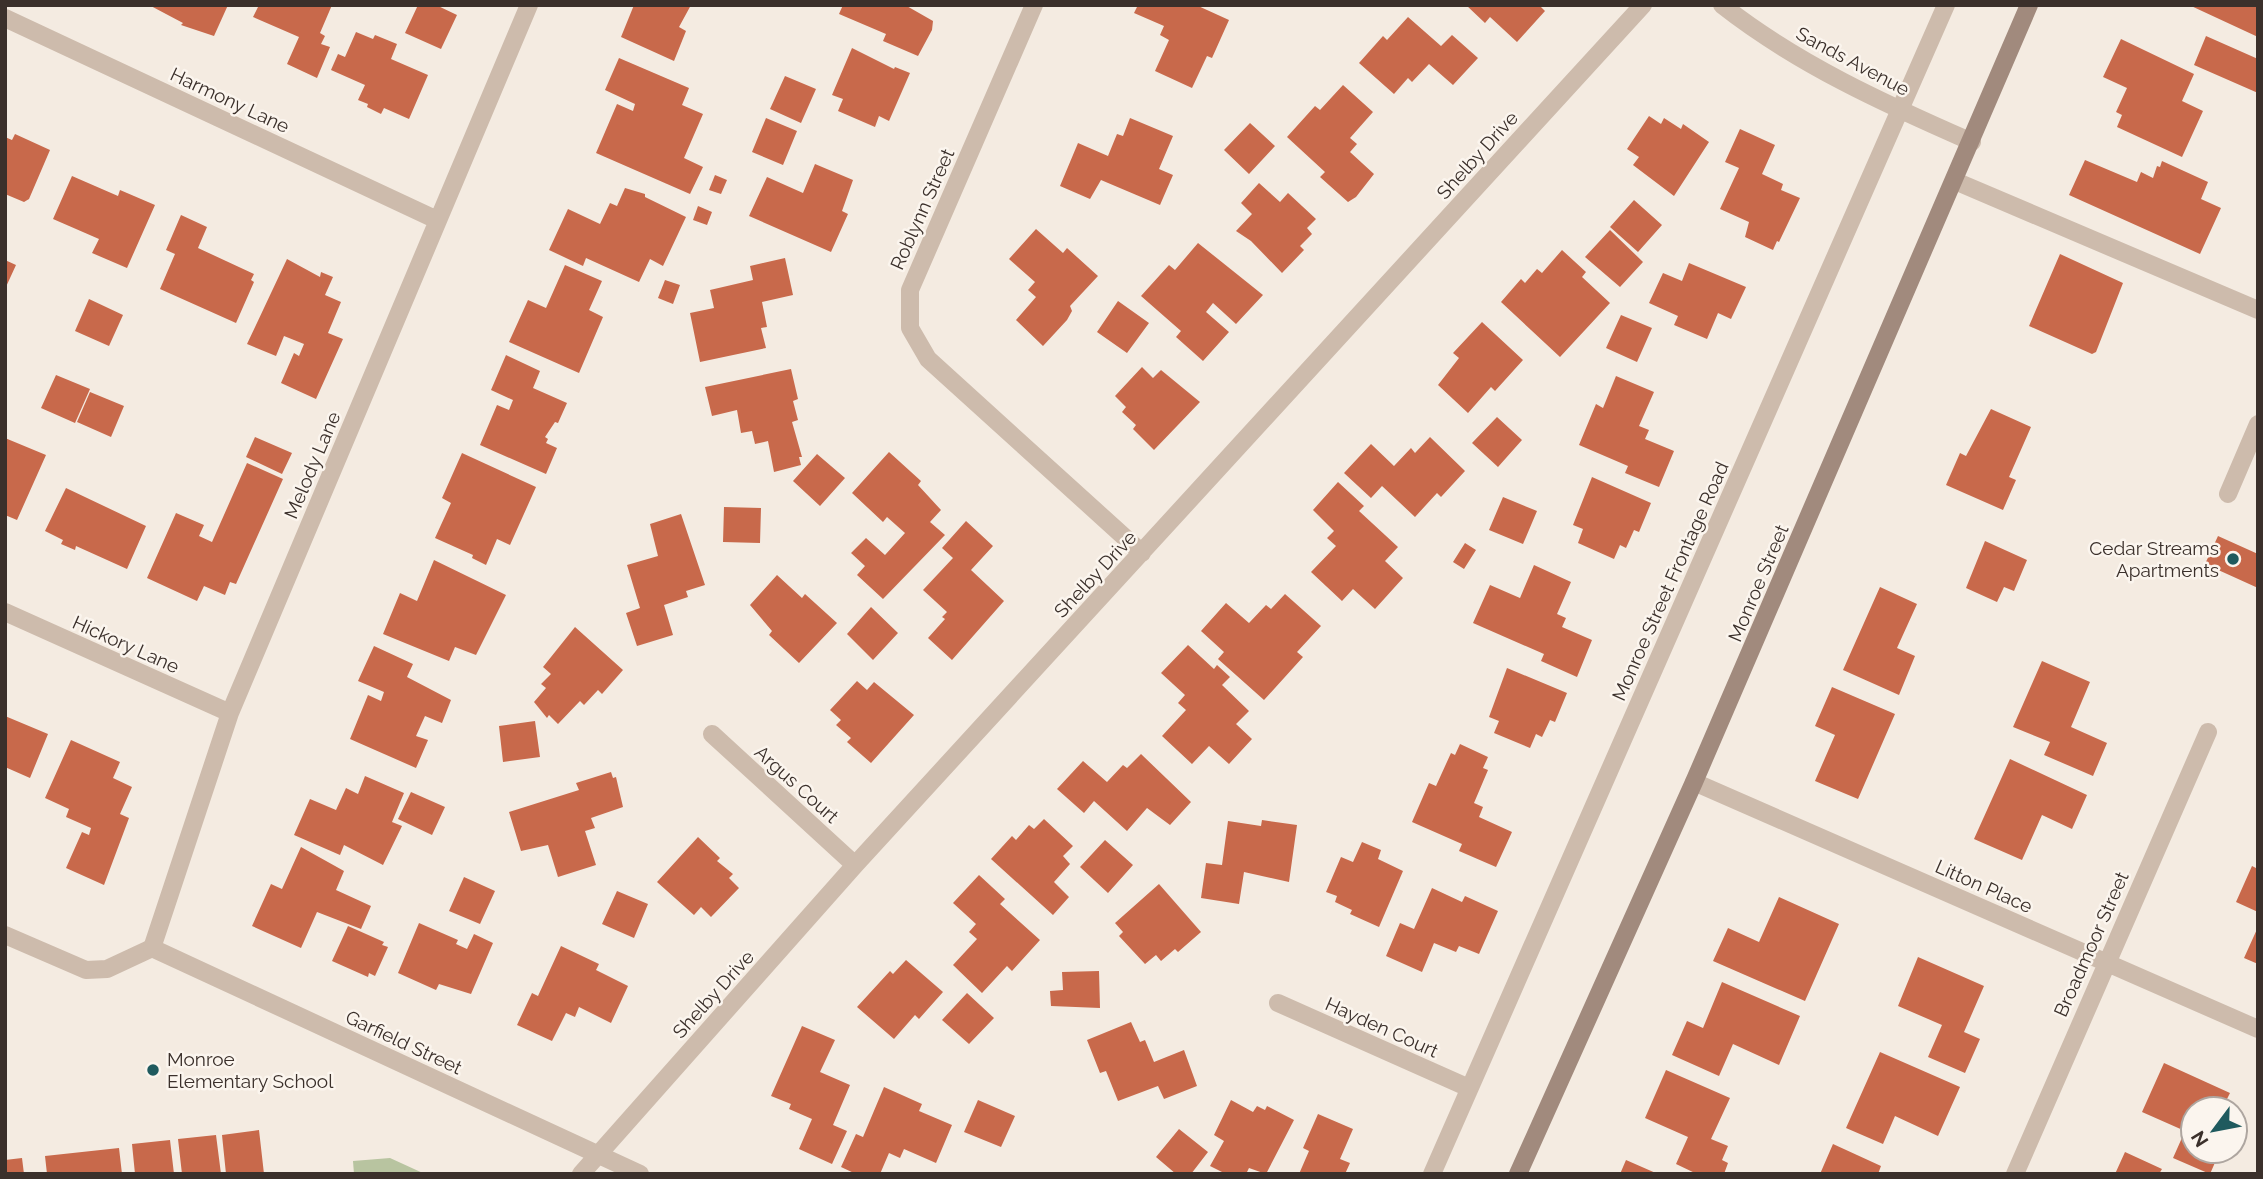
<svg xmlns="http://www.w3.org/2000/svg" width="2263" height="1179" font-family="Raleway,sans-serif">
<rect width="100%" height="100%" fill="#f4ebe1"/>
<path fill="#b8c4a0" d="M390,1158L425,1174H354L353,1161Z"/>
<path fill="#c8694b" d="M149,5H228L214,36L181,25L183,23Z
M259,5H332L320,33L325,36L321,44L330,47L317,78L287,64L299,37L253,17Z
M418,5H436L457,15L441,49L405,33Z
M634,5H691L679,27L686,31L674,61L621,37Z
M843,5H905L933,21L932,30L918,56L883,41L886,34L839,14Z
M1138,5H1196L1229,20L1212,58L1207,56L1192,88L1155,71L1169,40L1160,35L1164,26L1134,13Z
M1466,5H1539L1545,11L1517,42L1490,17L1485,23Z
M2189,5H2258V37Z
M1408,17L1441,46L1452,35L1478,58L1453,85L1429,64L1412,82L1408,78L1394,94L1359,63L1383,36L1387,40Z
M356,32L373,39L375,35L397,44L391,59L428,75L409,119L384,108L381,114L367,107L368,104L358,100L365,85L331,70L338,54L345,57Z
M2206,36L2258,59V93L2194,65Z
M2121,39L2194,74L2182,101L2203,111L2182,157L2117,127L2122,115L2116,112L2127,88L2103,77Z
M852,48L894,69L895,67L910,73L889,121L879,116L875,127L838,111L843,99L832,95Z
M619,58L689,88L682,105L703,114L684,158L703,167L690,194L596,153L617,104L633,111L635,104L605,90Z
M785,76L816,89L801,123L770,109Z
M1343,85L1373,112L1350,138L1357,144L1350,152L1374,174L1356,197L1348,202L1320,177L1325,172L1287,137L1315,106L1320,110Z
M1649,116L1661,124L1664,118L1681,129L1683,124L1709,142L1674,196L1633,165L1639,157L1627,149Z
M766,118L797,131L783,165L752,152Z
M1130,118L1173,136L1159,169L1173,175L1160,205L1101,180L1090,199L1060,186L1078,143L1108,156L1117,134L1123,136Z
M1250,123L1275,146L1249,174L1224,150Z
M1740,129L1775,145L1762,174L1783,184L1781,190L1800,198L1779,242L1777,241L1773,250L1745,237L1749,222L1720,209L1739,168L1725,162Z
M15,134L50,150L29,199L24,202L5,194V137L12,140Z
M2085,160L2137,182L2141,172L2153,178L2157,166L2160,167L2162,161L2208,182L2201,199L2221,208L2200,254L2069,195Z
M815,164L853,180L842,211L848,214L831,252L749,216L767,177L803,193Z
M715,175L727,180L721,194L709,190Z
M72,176L118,196L120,190L155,205L127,268L92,253L99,239L53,219Z
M1259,183L1280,202L1288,193L1316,219L1307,228L1312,234L1300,246L1304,250L1282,273L1251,241L1236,231L1252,214L1241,203Z
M625,188L645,194V197L686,217L663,266L650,259L639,282L586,258L583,266L549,250L568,209L600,224L610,203L617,206Z
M1634,200L1662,225L1638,252L1610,227Z
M698,206L712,212L707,225L693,220Z
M181,215L207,227L198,248L254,274L251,280L254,282L236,323L160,289L175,254L166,250Z
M1036,229L1063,253L1067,248L1098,276L1070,306L1072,311L1067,320L1043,346L1016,320L1036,297L1028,290L1035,282L1009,259Z
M1610,230L1643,262L1620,287L1585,257Z
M1198,243L1263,295L1236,324L1213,303L1206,312L1229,332L1203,361L1176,337L1181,331L1141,296L1169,265L1175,270Z
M1562,250L1586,272L1582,277L1610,303L1560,357L1501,302L1521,279L1525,283L1537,269L1542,273Z
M2060,254L2123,283L2096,352L2092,354L2029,326Z
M785,258L793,295L762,302L767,327L761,328L766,348L700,362L690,313L714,308L710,290L753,280L750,266Z
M287,259L320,277L321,272L333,277L325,295L341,302L328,333L343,339L316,399L281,383L294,353L299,356L304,344L284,336L276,356L247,344Z
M5,260L16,265L5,289Z
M1689,263L1746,287L1731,319L1718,313L1707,339L1674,325L1678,316L1649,303L1663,273L1682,281Z
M565,265L602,281L589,310L603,317L579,373L509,342L528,300L546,308Z
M665,280L680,285L673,304L658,298Z
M89,299L123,315L109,346L75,331Z
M1118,301L1149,323L1127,353L1097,332Z
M1621,315L1652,328L1637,362L1606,348Z
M1482,322L1523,360L1495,391L1491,387L1468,413L1438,385L1459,358L1453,353Z
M506,355L540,371L533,388L567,403L558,423L555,422L545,437L548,439L546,443L557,448L546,474L480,445L497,405L509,410L513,400L491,390Z
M1142,367L1153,378L1161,370L1200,402L1154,450L1133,429L1136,425L1122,412L1126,407L1115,396Z
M791,369L798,399L793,401L798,420L792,422L802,457H799L801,465L774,472L768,441L755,444L752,431L741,433L737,410L712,416L705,387Z
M56,375L90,389L75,423L41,408Z
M1616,376L1654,392L1639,426L1649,430L1645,439L1674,451L1659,487L1625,473L1628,466L1579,445L1596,404L1603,408Z
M90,392L124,406L111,437L77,422Z
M1991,409L2031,427L2009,477L2016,480L2003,510L1946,485L1960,453L1966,456Z
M1497,417L1522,440L1498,467L1472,443Z
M255,437L292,453L282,474L246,457Z
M1430,437L1465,471L1441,497L1437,493L1415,517L1382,486L1371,498L1344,473L1371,444L1394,466L1411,448L1415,453Z
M5,438L46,455L17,520L5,515Z
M889,452L921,481L918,485L941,510L930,522L945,535L883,599L857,575L865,566L851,553L866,538L885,555L905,533L887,517L883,522L852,493Z
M462,453L536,487L510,545L497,539L486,565L472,558L473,555L435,538L451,503L442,498Z
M817,454L845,478L820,506L793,481Z
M247,463L283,479L236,584L230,582L225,595L204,586L197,601L147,578L176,513L204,525L199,536L212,542Z
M1592,477L1651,503L1639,532L1634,530L1626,548L1620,545L1614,559L1578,543L1583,529L1573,525Z
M1338,482L1364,506L1359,511L1398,547L1385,561L1403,578L1375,609L1353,589L1342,601L1311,572L1336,546L1327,538L1334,531L1313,510Z
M66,488L146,526L127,569L76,546L75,550L61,544L63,540L45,531Z
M1503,497L1537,511L1523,544L1489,530Z
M724,507L761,508L760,543L723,542Z
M681,514L705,585L686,591L688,597L664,605L673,635L637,646L626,613L640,608L627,565L658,556L650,524Z
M966,521L993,546L971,570L1004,601L952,660L928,638L945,619L942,617L947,612L923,590L953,558L942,548Z
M2218,536L2258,554V588L2205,564Z
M1985,541L2027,560L2014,591L2004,587L1997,602L1966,588Z
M1465,543L1476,550L1464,569L1453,562Z
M434,560L506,595L476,655L455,647L449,661L383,634L400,593L417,601Z
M1534,565L1571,582L1557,614L1566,618L1562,627L1592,640L1577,677L1541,661L1544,654L1473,623L1490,585L1520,598Z
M777,575L802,598L805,594L837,623L799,663L769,635L772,631L750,605Z
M1880,587L1917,604L1897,648L1915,656L1899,695L1843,670Z
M1285,594L1321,626L1297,652L1303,657L1264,700L1218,659L1224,652L1201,631L1226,603L1249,623L1266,605L1271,609Z
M871,607L898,633L873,660L847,634Z
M575,627L623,670L602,694L598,690L584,705L580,701L558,724L549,715L547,718L534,702L546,688L541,684L551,674L543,667Z
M1188,645L1214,669L1217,665L1230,677L1222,685L1249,711L1236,724L1252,739L1229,764L1209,746L1192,764L1162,736L1186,710L1178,703L1185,695L1161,673Z
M374,646L413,664L407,677L451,700L442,723L425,716L416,736L428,740L416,768L350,739L368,695L381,701L384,692L358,681Z
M2042,661L2090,682L2071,727L2107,743L2093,776L2044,755L2050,742L2013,727Z
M1507,668L1567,693L1555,722L1550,720L1542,737L1536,734L1530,748L1494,733L1499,721L1489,717Z
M857,681L867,690L874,682L914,715L871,763L847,742L851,738L836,725L841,720L830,710Z
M1832,687L1895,714L1858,799L1815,781L1835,735L1815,726Z
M5,716L48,734L30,778L5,767Z
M535,721L540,757L503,762L499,726Z
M71,740L120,762L113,778L132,787L120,814L129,818L104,885L66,868L82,832L89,835L91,828L66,817L69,809L45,798Z
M1460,744L1488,757L1483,768L1488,770L1474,803L1483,807L1479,817L1512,832L1496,867L1459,851L1462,844L1412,822L1429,783L1436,786L1451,753L1455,755Z
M1141,754L1191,802L1170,825L1147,808L1127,831L1094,801L1084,813L1057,789L1083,761L1107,782L1123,765L1127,768Z
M2010,759L2087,795L2072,829L2042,815L2022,860L1974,839Z
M611,772L613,778L616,777L623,807L591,818L595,828L585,831L596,865L558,877L548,845L521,851L509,812L579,790L576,783Z
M365,776L404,793L392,822L402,826L383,865L344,845L340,855L294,835L310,799L336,810L346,788L358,794Z
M411,792L445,807L432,835L398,819Z
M1044,819L1073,846L1063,856L1070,864L1054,882L1069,897L1053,915L991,859L1012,836L1016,840L1029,825L1034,829Z
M1262,820L1297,825L1289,882L1244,872L1239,904L1201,898L1206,863L1222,865L1228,821L1261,826Z
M698,837L720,858L717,861L733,874L729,878L739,888L711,917L701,907L694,915L657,882Z
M1105,840L1133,865L1108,893L1080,867Z
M1362,842L1381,850L1378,859L1403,871L1379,927L1350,914L1352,910L1335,902L1337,896L1326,892L1341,857L1353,862Z
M301,847L344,871L336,890L371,906L361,929L317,912L301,948L252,926L271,884L282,889Z
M2252,866L2258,869V912L2236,902Z
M979,875L1005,899L1000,904L1040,940L1012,971L1007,966L982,993L953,965L977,939L969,932L976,924L953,903Z
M464,877L495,891L480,924L449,911Z
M1159,884L1201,932L1178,952L1175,949L1161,961L1156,955L1145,964L1119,936L1123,932L1115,923Z
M1432,888L1462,902L1465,896L1498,911L1479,954L1459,946L1456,952L1434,943L1422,972L1386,956L1400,923L1414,929Z
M617,891L648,904L634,938L602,924Z
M1779,897L1839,924L1805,1001L1713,961L1728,928L1759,942Z
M419,923L458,940L456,944L467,949L474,934L493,943L471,994L439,984L436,990L398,973Z
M348,926L384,942L382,945L388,947L375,976L369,973L368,977L332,961Z
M2258,927V964L2244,958Z
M561,946L599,964L596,970L628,986L611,1023L579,1007L575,1017L566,1013L552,1041L517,1025L532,993L538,996Z
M1918,957L1984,986L1964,1032L1980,1039L1965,1073L1928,1057L1942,1025L1898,1006Z
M906,960L943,992L919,1019L915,1015L894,1039L857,1007L890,971L893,974Z
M1099,971L1100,1008L1051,1006L1050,991L1063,990L1062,972Z
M1722,982L1800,1016L1779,1065L1733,1044L1719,1076L1672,1055L1687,1021L1703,1028Z
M967,993L994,1018L969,1044L942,1020Z
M1131,1022L1140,1042L1145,1040L1154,1062L1184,1050L1197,1086L1164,1099L1158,1086L1118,1101L1106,1071L1100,1073L1087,1040Z
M802,1026L835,1040L820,1072L850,1085L833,1125L847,1131L832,1164L799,1149L812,1119L789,1109L791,1104L771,1096Z
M1880,1052L1960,1087L1938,1136L1895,1116L1883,1144L1846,1128Z
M2164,1063L2230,1093L2222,1109H2193V1151H2220L2210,1174L2173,1158L2185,1131L2142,1112Z
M1666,1070L1730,1098L1711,1139L1728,1146L1722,1160L1728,1163L1724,1174H1697L1676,1164L1688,1137L1645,1118Z
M884,1087L922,1104L919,1111L952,1125L936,1163L904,1149L900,1158L889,1153L880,1174H856L841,1167L856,1134L863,1137Z
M978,1100L1015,1116L1001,1147L964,1132Z
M1231,1100L1253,1112L1257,1106L1265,1110L1267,1106L1294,1120L1266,1174L1249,1168L1246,1174H1226L1210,1166L1224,1141L1214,1135Z
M1318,1114L1353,1129L1340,1159L1350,1163L1345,1174H1299L1309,1151L1303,1148Z
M1179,1129L1208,1152L1191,1174H1176L1156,1157Z
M259,1130L264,1174H226L222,1135Z
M216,1135L221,1174H182L178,1139Z
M170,1140L174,1174H135L132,1144Z
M1833,1144L1881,1166L1878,1174H1820Z
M119,1148L122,1174H47L45,1156Z
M2125,1152L2162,1169L2159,1174H2115Z
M22,1158L24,1174H5V1160Z
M1626,1160L1658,1174H1620Z"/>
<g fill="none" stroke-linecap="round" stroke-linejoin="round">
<path stroke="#cdbbac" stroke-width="18" d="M1955,181L2258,310
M2228,494L2258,424
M5,935L86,970L107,969L152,948"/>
<path stroke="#cdbbac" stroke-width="18" d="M529,5L230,713L152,948L640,1174
M1034,5L910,290V328L928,359L1142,553
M1722,5C1797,64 1885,104 1972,142
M5,18L437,220
M5,612L230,713
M712,734L855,865
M1694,782L2258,1029
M1278,1003L1469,1088
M581,1174L855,865L1643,5
M1432,1174L1946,5
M2015,1174L2208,732"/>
<path stroke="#a18a7d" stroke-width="18" d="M1518,1174L1694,782L2029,5"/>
</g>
<g fill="#1f5a5e" stroke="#fbf5ee" stroke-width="2.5">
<circle cx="2233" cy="559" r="7"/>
<circle cx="153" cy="1070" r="7"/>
</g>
<g text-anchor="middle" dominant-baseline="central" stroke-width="5" stroke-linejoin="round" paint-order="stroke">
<g font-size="19" fill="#3b302b" stroke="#fbf5ee">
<text transform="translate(1853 61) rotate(28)">Sands Avenue</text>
<text transform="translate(230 100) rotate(25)">Harmony Lane</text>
<text transform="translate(1477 155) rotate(-48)">Shelby Drive</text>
<text transform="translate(922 209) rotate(-66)">Roblynn Street</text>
<text transform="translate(312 465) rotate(-67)">Melody Lane</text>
<text transform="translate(1095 574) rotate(-47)">Shelby Drive</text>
<text transform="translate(1670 581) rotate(-66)">Monroe Street Frontage Road</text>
<text transform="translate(1758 583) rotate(-67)">Monroe Street</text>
<text transform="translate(126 644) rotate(24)">Hickory Lane</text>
<text transform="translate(797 784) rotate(42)">Argus Court</text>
<text transform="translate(1984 886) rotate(24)">Litton Place</text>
<text transform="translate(2091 944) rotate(-66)">Broadmoor Street</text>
<text transform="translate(713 994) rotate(-48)">Shelby Drive</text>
<text transform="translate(1382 1027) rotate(24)">Hayden Court</text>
<text transform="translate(404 1042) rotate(25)">Garfield Street</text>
</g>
<g font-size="19" fill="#3b302b" stroke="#fbf5ee" text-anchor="end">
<text x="2219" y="548">Cedar Streams<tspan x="2219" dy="22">Apartments</tspan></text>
<text x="167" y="1059" text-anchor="start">Monroe<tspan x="167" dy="22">Elementary School</tspan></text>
</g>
</g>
<rect width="2263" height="1179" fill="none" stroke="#3b302b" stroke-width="14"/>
<g transform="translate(2214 1130) rotate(238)"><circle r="33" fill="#fbf5ee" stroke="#aea6a0" stroke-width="2"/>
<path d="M0-5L12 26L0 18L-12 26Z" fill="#1f5a5e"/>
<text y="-10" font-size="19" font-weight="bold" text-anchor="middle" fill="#3b302b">N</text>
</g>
</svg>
